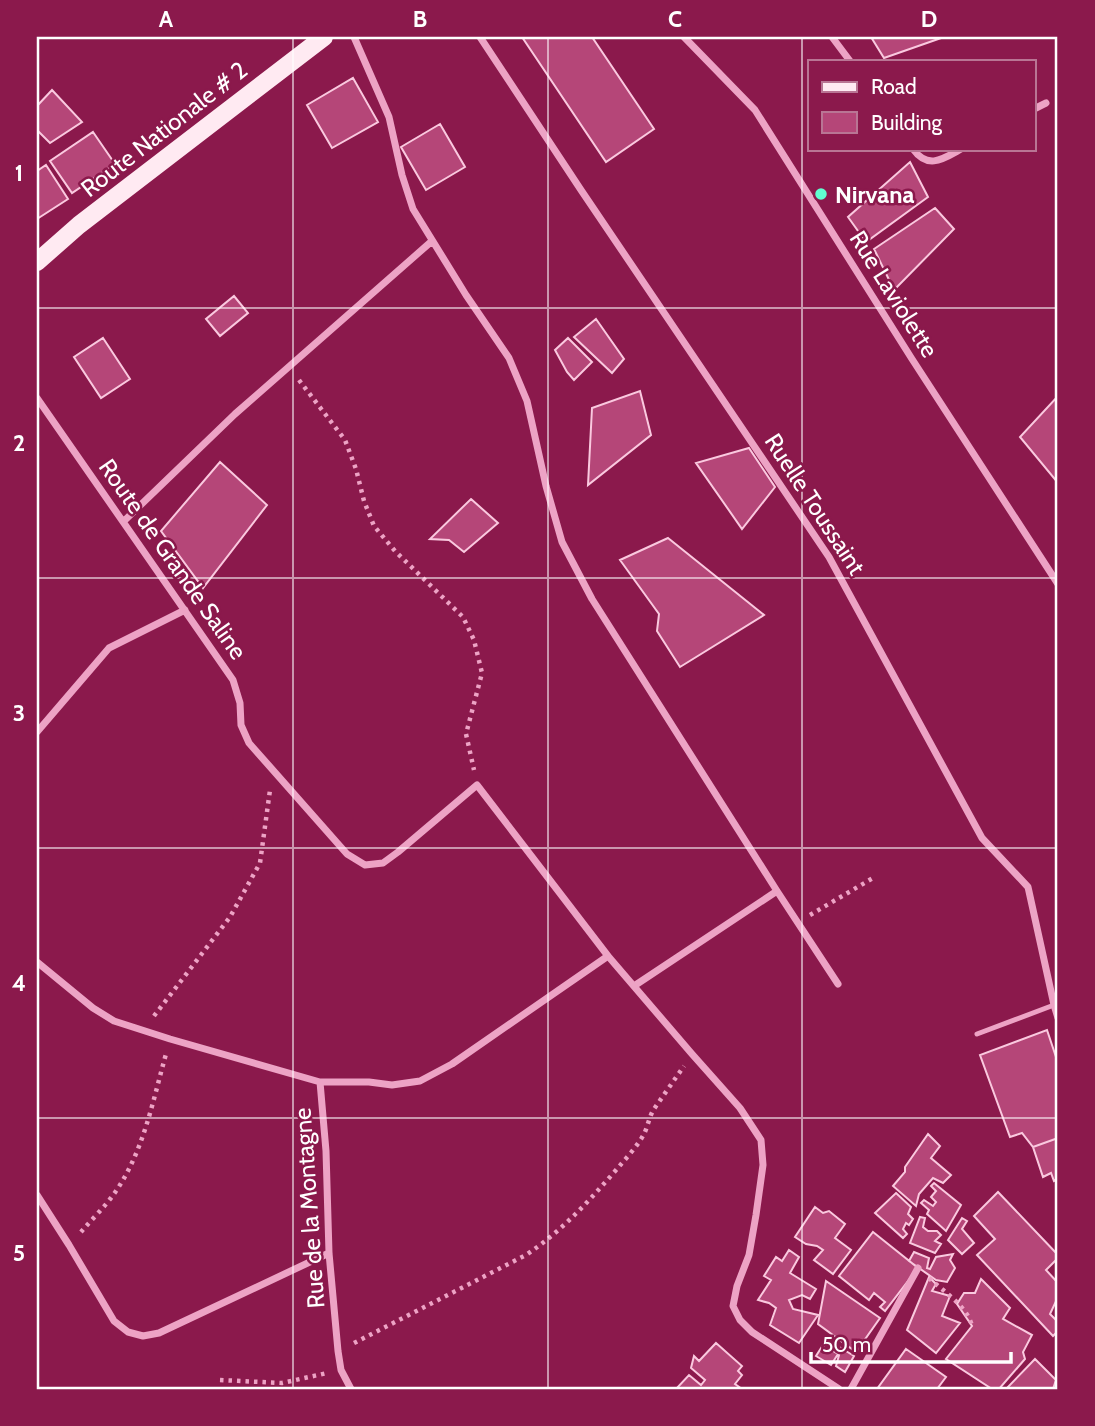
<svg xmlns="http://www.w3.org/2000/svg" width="1095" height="1426" font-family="Cabin,sans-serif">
<rect width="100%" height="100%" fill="#8b194c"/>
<path fill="#b54678" stroke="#fac9df" stroke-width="2" d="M522,37H592L654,129L606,162Z
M871,37H944L884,58Z
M353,78L378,122L332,148L307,105Z
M52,90L82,122L50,143L37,130V106Z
M440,124L465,167L426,190L401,147Z
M93,132L115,164L72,193L50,161Z
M910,162L928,197L866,242L848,217Z
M46,165L68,199L37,219V171Z
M935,208L954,229L894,290L874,249Z
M234,296L248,313L220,336L206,319Z
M596,319L624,359L612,373L574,337Z
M103,338L130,379L101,398L74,357Z
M568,338L592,362L574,380L567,372L555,350Z
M640,391L651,435L588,485L592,408Z
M1058,396V483L1020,437Z
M749,448L775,487L742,529L696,463Z
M220,462L267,505L203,588L161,531Z
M471,499L498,523L464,552L449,540L430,539Z
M668,538L764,615L680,667L657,631L659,614L620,560Z
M1047,1030L1058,1063V1138L1033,1147L1022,1133L1010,1137L980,1055Z
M928,1134L940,1146L931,1158L951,1175L943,1183L933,1178L919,1194L916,1206L893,1186L905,1172V1167Z
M1058,1138V1179L1054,1181L1051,1173L1043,1177L1033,1147Z
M934,1183L961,1205L946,1231L927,1214L929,1210L921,1203L924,1200L933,1206L936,1202L931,1197L936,1191L931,1186Z
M998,1192L1058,1255V1258L1046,1270L1058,1283V1297L1050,1314L1058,1322V1331L1053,1336L977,1255L995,1239L974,1216Z
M896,1193L911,1207L908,1214L913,1219L909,1225L906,1223L903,1229L907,1234L903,1238L875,1213Z
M815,1207L823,1213L829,1211L845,1224L835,1238L851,1250L833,1274L814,1260L823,1250L817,1246L806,1244L795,1237Z
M920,1217L925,1218L923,1227L928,1231H937L941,1235L935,1241L941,1244L935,1253L910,1243Z
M962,1218L967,1221L962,1229L974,1243L962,1254L948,1240Z
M873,1232L918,1268L885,1311L880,1307L885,1302L874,1293L869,1300L839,1276Z
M789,1250L799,1257L790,1273L816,1289L810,1299L802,1295L789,1300L793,1309L818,1315L799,1343L770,1325L776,1308L769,1303L758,1300L771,1280L764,1276L776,1257L782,1261Z
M914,1252L929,1258L927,1268L930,1269L936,1257L953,1254L950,1260L955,1268L947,1282L936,1280L909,1261Z
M929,1277L936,1284L932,1291L950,1296L942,1316L960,1323L936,1353L907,1330Z
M981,1279L1010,1308L1003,1319L1032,1335L1023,1352L1025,1359L999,1389H992L946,1359L972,1326L957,1304L964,1293H975Z
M826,1281L880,1318L856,1352L818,1324Z
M716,1343L742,1366L738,1371L742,1375L735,1384L742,1389H676L689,1375L701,1385L705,1380L691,1368L694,1356L699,1361Z
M823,1345L838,1354L831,1365L816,1356Z
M841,1348L854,1356L845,1372L836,1366Z
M906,1349L946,1377L937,1389H877Z
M1035,1359L1056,1380L1053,1389H1006Z"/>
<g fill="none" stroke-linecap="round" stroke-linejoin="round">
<path stroke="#eda3c5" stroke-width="4.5" stroke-dasharray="3.5 5" stroke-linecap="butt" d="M299,380L345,440L356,469L364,501L374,526L395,551L463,617L474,640L482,673L466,734L474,770
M810,915L873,878
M154,1016L230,917L260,863L270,790
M81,1232C92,1219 106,1206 116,1191C144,1150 153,1100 166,1054
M929,1278C944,1292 967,1306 972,1326
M354,1343L526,1255C563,1230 588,1202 617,1169C626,1158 637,1147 644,1134C648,1126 649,1117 654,1109L684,1066
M220,1380L282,1383L327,1373"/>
<path stroke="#eda3c5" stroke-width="5" d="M977,1034L1054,1005"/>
<path stroke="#eda3c5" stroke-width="7" d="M354,37L389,117L402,175L413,209L466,295L509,358L527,401L546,486L562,542L592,599L777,891L838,984
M480,37L581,190L829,557L982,838L1028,887L1054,1005L1058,1018
M684,37L755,110L912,359L1058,584
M832,37L850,61
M1034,109L1046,103
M913,149C928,170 943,159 961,149
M37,398L233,680L240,703L241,725L249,743L347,854L365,865L383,863L398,852L477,785L608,956L452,1064L420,1081L392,1085L369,1082H320
M124,521L235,414L432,241
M37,732L109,648L185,610
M608,956L692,1054L740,1108L761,1140L763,1165L756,1215L749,1255L737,1286L733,1306L740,1320L752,1332L839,1389
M37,962L93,1008L114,1021L170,1039L320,1082L326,1151L329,1253L338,1351L341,1370L351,1389
M634,986L777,891
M37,1195L69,1245L114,1321L128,1332L143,1336L159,1333L329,1253
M851,1389L918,1268"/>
<path stroke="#ffeaf2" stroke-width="18" d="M37,262L79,225L324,37"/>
</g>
<path fill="none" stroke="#fff" stroke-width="2" stroke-opacity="0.55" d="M293,37V1389M548,37V1389M802,37V1389M37,308H1058M37,578H1058M37,848H1058M37,1118H1058"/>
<circle fill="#60ffd0" stroke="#8b194c" stroke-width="2.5" cx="821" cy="194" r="7"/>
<g text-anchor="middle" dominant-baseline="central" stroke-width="5" stroke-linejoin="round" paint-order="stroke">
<g font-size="24" fill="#fff" stroke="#8b194c">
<text transform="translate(164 129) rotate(-38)">Route Nationale # 2</text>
<text transform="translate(894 294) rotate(58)">Rue Laviolette</text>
<text transform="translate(815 504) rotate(57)">Ruelle Toussaint</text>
<text transform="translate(173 559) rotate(55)">Route de Grande Saline</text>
<text transform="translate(309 1208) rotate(-94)">Rue de la Montagne</text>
</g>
<g font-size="24" font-weight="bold" fill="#fff" stroke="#8b194c" text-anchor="start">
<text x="835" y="194">Nirvana</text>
</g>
</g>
<rect width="1095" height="1426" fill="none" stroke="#8b194c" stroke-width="77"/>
<rect x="808" y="60" width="228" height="91" fill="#8b194c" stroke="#b97594" stroke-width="2"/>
<rect x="822" y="82" width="35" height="10" fill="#ffeaf2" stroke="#b97594" stroke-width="2"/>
<text x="871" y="94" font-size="21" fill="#ffffff">Road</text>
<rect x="822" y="112" width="35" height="21" fill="#b54678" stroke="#b97594" stroke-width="2"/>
<text x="871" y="130" font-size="21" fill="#ffffff">Building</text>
<path d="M811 1352v10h200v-10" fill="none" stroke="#ffffff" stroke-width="3.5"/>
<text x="822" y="1352" font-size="21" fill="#ffffff" stroke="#8b194c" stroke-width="5" paint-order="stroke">50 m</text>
<rect x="38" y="38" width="1018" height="1350" fill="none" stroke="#fff" stroke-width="2.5"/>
<g font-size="23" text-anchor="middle" font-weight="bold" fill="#fff">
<text x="166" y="27">A</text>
<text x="420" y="27">B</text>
<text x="675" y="27">C</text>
<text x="929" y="27">D</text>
<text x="19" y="181">1</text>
<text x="19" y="451">2</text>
<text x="19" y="721">3</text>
<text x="19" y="991">4</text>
<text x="19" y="1261">5</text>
</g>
</svg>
